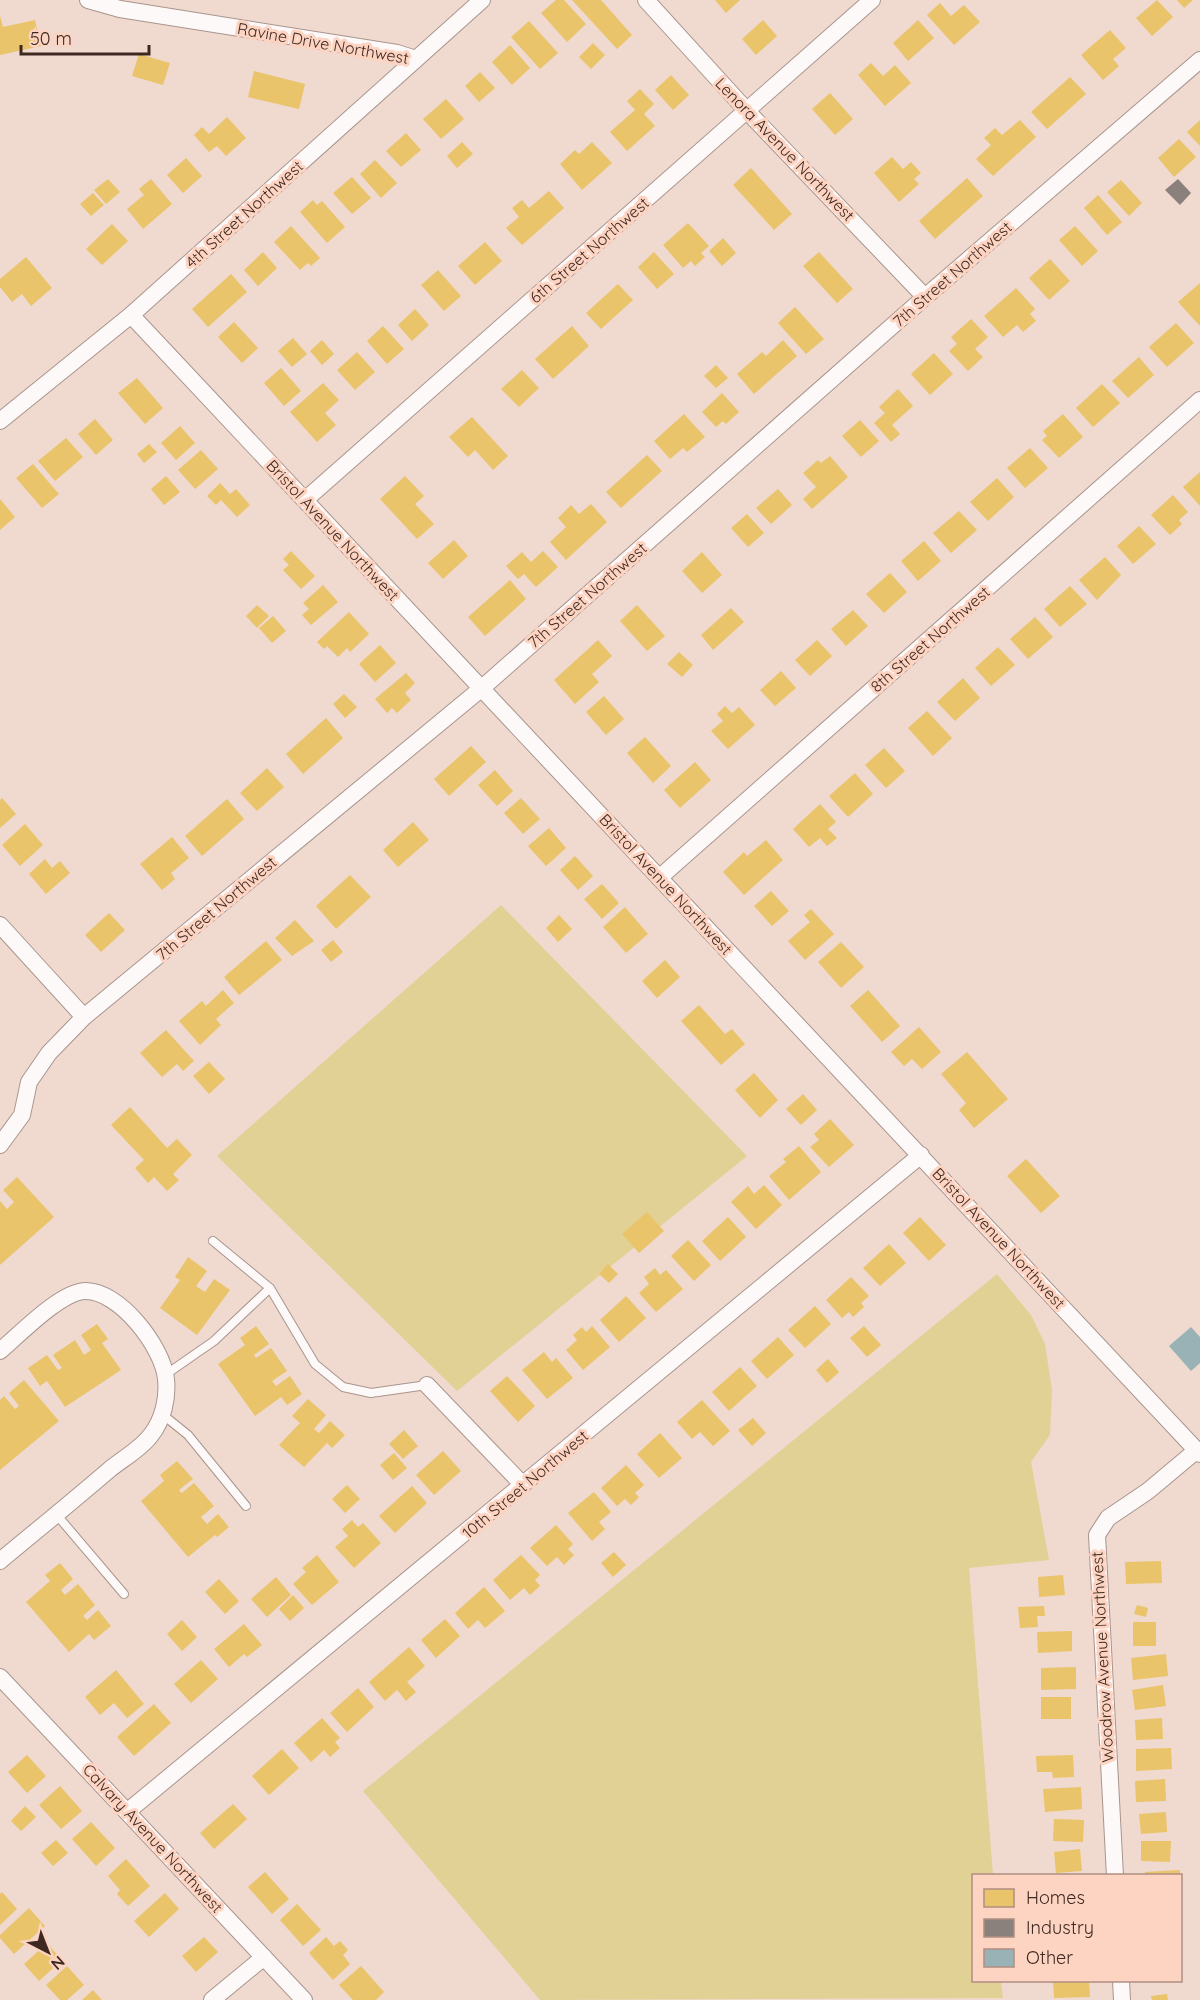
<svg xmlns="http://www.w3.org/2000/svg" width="1200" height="2000" font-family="Quicksand,sans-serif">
<rect width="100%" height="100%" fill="#f0d9cf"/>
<path fill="#e2d195" d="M501,905L747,1156L457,1391L217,1156Z
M997,1274L1031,1315L1045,1344L1052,1390L1050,1435L1031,1462L1049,1560L969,1568L993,1875L974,1876V1980L1001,1981L1003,1998L540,2000L363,1791Z"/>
<path fill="#e9c46a" d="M556,0H564L586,24L567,42L541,13Z
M572,0H601L632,35L617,49Z
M715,0H740L726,13Z
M1157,0L1173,17L1152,36L1136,18Z
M1177,0H1193L1184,8Z
M940,3L951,16L964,5L980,22L954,45L927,15Z
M0,16L3,27L35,20L41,46L0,55Z
M763,20L777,36L756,55L742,39Z
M918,20L934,38L908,61L893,43Z
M529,21L558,53L540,69L511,37Z
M1110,30L1126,48L1113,59L1119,66L1103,80L1081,55Z
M593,43L605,55L591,69L579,57Z
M510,45L530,68L512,85L492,62Z
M139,54L170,63L163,85L132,76Z
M871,63L883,76L895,65L911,83L885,106L858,75Z
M254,71L305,84L299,109L248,97Z
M480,72L495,88L479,102L465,86Z
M671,75L689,95L673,110L655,90Z
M1070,77L1086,94L1047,129L1031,112Z
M640,89L654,104L644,114L655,126L627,151L610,132L635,110L627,101Z
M830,93L853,119L835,135L812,109Z
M446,99L464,119L441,139L423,119Z
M227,117L246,138L226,156L217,146L209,152L194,135L202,127L209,134Z
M1020,120L1036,137L993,176L976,159L991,145L984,138L995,128L1002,135Z
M1200,120V146L1187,132Z
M406,133L421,150L401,167L386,151Z
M1179,139L1196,157L1174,177L1158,158Z
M462,142L473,154L457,168L447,156Z
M592,142L612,163L582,190L560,164L575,150L579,154Z
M892,157L903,169L911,162L921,173L914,179L919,184L899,202L874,173Z
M186,158L202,176L183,193L167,175Z
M375,160L397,183L381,198L360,174Z
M751,168L792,214L774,230L733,185Z
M352,177L371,198L352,214L333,193Z
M967,178L983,196L935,239L919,221Z
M108,179L120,192L106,204L94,190Z
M151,179L172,204L143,229L127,209L144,195L139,189Z
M1121,180L1142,203L1129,216L1107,192Z
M549,191L564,208L522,245L506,228L519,217L512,208L522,200L529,208Z
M93,193L104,205L91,216L80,204Z
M1098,195L1122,222L1107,235L1084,208Z
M313,200L317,205L322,201L345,227L327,243L300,212Z
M688,223L709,246L701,253L705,257L695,266L691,261L683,268L663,245Z
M112,224L128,241L102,265L86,249Z
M291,226L320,258L311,266L308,263L300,270L274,242Z
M1075,226L1098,251L1082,266L1059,240Z
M723,238L736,253L722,266L709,251Z
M485,242L502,261L475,285L458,266Z
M263,252L277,268L258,286L244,270Z
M654,252L674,274L657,289L638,267Z
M819,252L853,289L837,303L803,266Z
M26,257L52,288L31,306L22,294L12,302L0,287V279Z
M1050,259L1070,281L1049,300L1029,278Z
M438,270L461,296L444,311L421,285Z
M231,274L247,292L208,327L192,309Z
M1200,283V326L1178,302Z
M618,284L633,300L601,329L586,313Z
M1016,288L1035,309L1030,314L1036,321L1023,332L1017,325L1003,337L984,316Z
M795,307L824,339L806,354L778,323Z
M415,309L429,325L412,341L398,325Z
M971,319L988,337L975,349L983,357L968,371L949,351L957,344L951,337Z
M234,322L258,348L242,363L218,337Z
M1176,323L1194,343L1167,367L1149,347Z
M383,326L404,349L387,364L367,341Z
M572,326L589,346L553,379L535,359Z
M293,338L307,354L292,367L278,351Z
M322,340L334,354L322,365L310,351Z
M783,340L797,356L754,394L737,374L762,352L766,356Z
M357,352L375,372L355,390L337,370Z
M934,353L953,374L930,395L911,374Z
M1139,357L1154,375L1128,398L1112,381Z
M716,365L728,378L716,388L704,376Z
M281,368L301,391L284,406L264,383Z
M522,370L539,388L519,407L501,389Z
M137,378L163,408L145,424L118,393Z
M323,383L339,400L325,413L336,425L317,442L290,412Z
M1102,384L1120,403L1093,427L1076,408Z
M898,389L913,406L892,425L900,434L891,442L874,423L885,413L879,407Z
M722,393L739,412L726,424L723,421L716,427L702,412Z
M684,414L705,437L687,452L683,448L670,459L654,441Z
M1063,414L1083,437L1059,458L1042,440L1047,436L1043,431Z
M472,417L508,456L493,470L475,450L468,457L449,437Z
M95,419L113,440L96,455L78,434Z
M860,420L879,441L861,457L842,436Z
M180,426L195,443L176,460L161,443Z
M66,438L83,457L55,481L38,461Z
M149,444L157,452L144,463L137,454Z
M1030,448L1048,468L1025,488L1007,468Z
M201,450L218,469L195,489L178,470Z
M647,455L662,471L621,508L606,492Z
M830,456L848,477L812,509L803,499L816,487L803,473L818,460L821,463Z
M33,464L59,494L42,508L16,478Z
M1200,472V506L1183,487Z
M166,476L180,492L164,505L151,489Z
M405,476L424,496L415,504L434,524L417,539L380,499Z
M997,478L1014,497L988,521L970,502Z
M220,483L230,494L236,489L250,505L237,517L221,500L216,505L207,496Z
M778,489L792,505L771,524L756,508Z
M1173,495L1188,512L1179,520L1182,524L1170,535L1151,515Z
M0,499L15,517L0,530Z
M591,504L607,522L566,560L550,542L566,527L558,518L571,505L579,514Z
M959,511L977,530L951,553L933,533Z
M747,514L764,533L748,547L731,528Z
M1139,526L1156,544L1133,564L1117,546Z
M454,540L468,556L443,579L428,563Z
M924,541L941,561L918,581L901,561Z
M291,551L315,576L301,589L283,570L289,565L283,559Z
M543,551L558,567L536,587L524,574L518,579L506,566L522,552L531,562Z
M702,552L722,575L702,593L682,571Z
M1105,557L1121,575L1097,600L1079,580Z
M890,573L907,592L884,613L866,594Z
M510,580L526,599L485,636L468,617Z
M323,585L338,602L311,625L302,615L309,609L303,603Z
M1070,586L1087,604L1060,627L1044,609Z
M257,605L269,616L257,628L246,616Z
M637,605L665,636L647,651L620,621Z
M731,608L744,622L713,650L701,635Z
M853,610L868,626L846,646L831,629Z
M349,612L369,634L350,652L347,648L338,657L327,646L324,649L317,642Z
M273,616L286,631L272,643L259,628Z
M1035,617L1053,637L1028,659L1010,639Z
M598,640L612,656L592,674L599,682L575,704L554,680Z
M817,640L832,656L810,676L795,660Z
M380,645L396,663L375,682L359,664Z
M998,647L1015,665L991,686L975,668Z
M679,652L693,665L682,677L667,664Z
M781,671L796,688L775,706L760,690Z
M406,673L415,683L405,693L411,700L397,713L392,708L387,713L375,699Z
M963,678L980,698L955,721L937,702Z
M344,694L357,707L345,718L333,704Z
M604,696L624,719L606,735L586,712Z
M725,706L732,713L739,707L755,725L728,749L711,731L723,721L717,714Z
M927,711L952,738L933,756L908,728Z
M326,718L343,738L303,774L286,754Z
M645,737L671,766L653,783L627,753Z
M471,746L486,762L449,796L434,779Z
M884,748L905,771L886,788L865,765Z
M695,762L711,780L680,808L664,790Z
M267,768L284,787L257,811L240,793Z
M495,770L513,791L497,806L478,785Z
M855,773L873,794L848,817L829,796Z
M2,798L16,814L0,828V800Z
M521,798L540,819L523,834L504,813Z
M227,799L244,819L202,856L185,836Z
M820,804L836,822L828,829L837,838L827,846L820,838L809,847L793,829Z
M413,822L429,840L398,867L383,850Z
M25,824L43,845L20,866L2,845Z
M549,828L566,848L546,866L528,846Z
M172,837L189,858L171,873L175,879L162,890L140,864Z
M766,840L783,860L744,895L723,872L744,852L747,856Z
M575,856L593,876L578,890L560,870Z
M45,859L52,868L60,861L70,873L46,894L29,874Z
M350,875L371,897L336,929L316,906Z
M602,884L619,903L602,919L584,899Z
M771,891L789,911L772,926L754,906Z
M625,907L648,934L626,953L603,927Z
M811,909L834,934L805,960L788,941L810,922L804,915Z
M109,913L125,930L101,952L85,935Z
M559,915L572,929L558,942L546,928Z
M295,920L314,941L292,956L275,938Z
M333,940L343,952L331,962L321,950Z
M266,941L282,960L239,995L224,977Z
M841,942L864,967L841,988L818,962Z
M665,960L680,977L657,998L642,981Z
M223,990L234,1003L216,1019L221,1025L200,1045L179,1021L202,1001L206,1006Z
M868,990L900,1026L882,1042L850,1006Z
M699,1005L725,1034L732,1029L745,1044L721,1065L681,1021Z
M919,1027L941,1052L922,1069L912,1059L904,1066L891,1052Z
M166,1030L194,1061L183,1071L177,1064L162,1077L140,1053Z
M967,1052L1008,1099L974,1128L959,1110L966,1103L941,1074Z
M209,1062L225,1079L209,1094L193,1076Z
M754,1073L778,1100L760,1118L735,1090Z
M803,1094L817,1110L801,1125L786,1109Z
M130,1107L167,1148L177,1139L192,1155L173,1174L179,1180L167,1191L154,1177L148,1183L135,1168L144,1160L111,1125Z
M830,1119L854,1145L829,1167L810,1147L819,1140L814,1134Z
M799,1146L821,1172L789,1200L769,1176L786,1162L783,1159Z
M1026,1159L1060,1196L1041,1213L1007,1176Z
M17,1177L54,1217L0,1265V1201L7,1209L14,1202L3,1190Z
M764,1185L782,1205L756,1229L731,1202L748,1186L754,1194Z
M647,1212L664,1231L639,1253L622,1234Z
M728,1217L746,1237L720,1261L702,1241Z
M920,1217L946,1245L929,1261L903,1233Z
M688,1240L711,1265L694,1281L671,1256Z
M889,1244L906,1263L880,1286L863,1268Z
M188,1257L207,1271L196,1286L205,1292L214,1279L230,1290L197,1335L160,1308L180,1280L175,1277Z
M608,1264L618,1274L609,1283L599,1274Z
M655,1268L660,1275L666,1270L683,1289L656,1312L639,1293L649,1284L644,1277Z
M851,1277L869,1296L861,1303L864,1307L853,1317L849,1312L842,1318L826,1300Z
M626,1296L646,1318L619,1342L600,1320Z
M815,1306L831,1324L805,1348L788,1330Z
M97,1324L108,1339L102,1343L121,1370L65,1407L47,1381L40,1386L28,1368L47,1355L58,1370L62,1368L53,1355L75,1340L84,1355L91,1350L81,1335Z
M256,1326L269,1344L254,1355L256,1358L271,1348L287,1371L272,1381L276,1386L290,1376L302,1394L287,1405L281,1397L255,1416L218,1364L245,1345L240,1338Z
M592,1326L610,1347L583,1370L566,1350L577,1340L573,1335L582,1327L586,1332Z
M864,1326L881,1345L867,1357L850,1338Z
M778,1337L794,1355L767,1379L751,1361Z
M544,1352L552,1362L556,1358L573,1378L547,1399L522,1370Z
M828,1359L839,1372L827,1383L816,1370Z
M740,1367L757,1386L729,1411L712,1392Z
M507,1376L535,1406L518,1422L490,1391Z
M24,1380L59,1421L0,1470V1400L4,1396L15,1409L19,1406L9,1393Z
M308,1399L326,1415L314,1429L319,1433L330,1421L345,1435L332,1448L327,1443L304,1467L279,1445L300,1423L292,1416Z
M702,1400L730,1431L713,1446L700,1432L692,1439L677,1422Z
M753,1418L766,1433L752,1446L738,1430Z
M404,1430L418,1446L403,1459L389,1444Z
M660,1433L682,1458L659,1478L637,1454Z
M443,1451L461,1471L434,1495L416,1475Z
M394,1453L407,1468L393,1480L380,1465Z
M177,1461L193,1479L179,1490L182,1493L194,1483L214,1506L201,1517L207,1524L218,1514L229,1527L217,1537L215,1535L188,1557L141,1501L164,1481L160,1475Z
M626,1465L644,1485L635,1493L639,1497L631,1505L625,1499L617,1506L601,1488Z
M347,1485L360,1499L345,1513L332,1499Z
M412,1486L427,1503L395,1533L379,1516Z
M594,1492L611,1512L599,1522L605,1529L592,1541L568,1513Z
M352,1520L358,1527L363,1523L381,1543L354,1568L335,1547L348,1536L342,1529Z
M556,1525L573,1544L568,1549L574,1555L564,1565L557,1557L547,1566L530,1548Z
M614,1552L626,1565L613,1577L601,1563Z
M317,1555L339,1582L312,1605L293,1584L306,1572L302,1568Z
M521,1555L540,1575L535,1580L540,1586L530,1595L524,1588L510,1600L493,1580Z
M1161,1561L1162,1583L1126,1584L1125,1562Z
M60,1563L73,1579L61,1590L65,1595L78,1584L95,1605L83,1616L87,1620L98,1610L111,1626L94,1640L89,1634L69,1652L26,1602L50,1581L45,1575Z
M1063,1575L1065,1595L1039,1597L1038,1577Z
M276,1577L291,1595L267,1617L251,1599Z
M219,1579L239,1601L225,1614L205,1592Z
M484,1587L505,1611L485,1628L478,1620L468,1629L455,1613Z
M293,1595L304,1608L290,1621L279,1609Z
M1137,1605L1148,1608L1146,1617L1134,1614Z
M1044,1606L1045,1616H1037L1038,1627L1020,1628L1018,1607Z
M445,1619L460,1636L436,1658L421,1640Z
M182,1620L197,1637L182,1651L167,1634Z
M1133,1622H1156V1646H1133Z
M244,1624L262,1645L247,1657L244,1654L229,1667L214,1649Z
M1072,1631V1651L1038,1653L1037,1632Z
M409,1647L425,1666L407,1682L416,1692L406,1701L397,1690L385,1701L369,1682Z
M1166,1654L1168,1676L1133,1680L1131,1658Z
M201,1660L218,1679L191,1703L174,1684Z
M1076,1667V1689L1041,1690V1668Z
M116,1670L144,1704L127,1718L114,1703L100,1715L85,1697Z
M1163,1685L1166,1706L1135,1710L1132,1690Z
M358,1688L374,1707L347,1732L330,1713Z
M1041,1697H1071V1719H1041Z
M154,1704L171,1723L134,1756L117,1737Z
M322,1718L340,1738L335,1742L340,1748L330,1757L324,1750L311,1762L294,1743Z
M1162,1718L1163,1739L1136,1740L1135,1720Z
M1171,1748L1172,1769L1136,1771V1749Z
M282,1749L299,1768L269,1795L252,1776Z
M27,1755L46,1776L27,1793L8,1772Z
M1073,1755L1074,1777L1053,1778L1052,1772H1037L1036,1756Z
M1165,1779L1166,1801L1136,1802L1135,1781Z
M60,1786L82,1811L61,1829L39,1805Z
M1081,1787L1082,1809L1045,1812L1043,1789Z
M233,1804L247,1819L214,1849L200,1833Z
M25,1806L36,1817L21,1831L11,1821Z
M1166,1812L1167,1832L1141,1834L1139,1814Z
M1054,1819L1084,1820L1083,1842L1053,1841Z
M91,1822L115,1848L96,1866L72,1839Z
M56,1840L68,1853L53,1866L41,1853Z
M1141,1841H1171L1170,1862L1141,1861Z
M1080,1849L1082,1871L1056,1873L1054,1852Z
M126,1859L150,1886L128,1906L117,1894L120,1890L108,1876Z
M1180,1870V1876H1145V1872Z
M265,1872L289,1899L272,1914L248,1887Z
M2,1892L17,1909L0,1925V1894Z
M165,1893L179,1909L149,1937L134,1921Z
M297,1904L321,1930L303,1946L280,1920Z
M29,1908L45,1926L14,1954L0,1938V1935Z
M204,1937L218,1952L196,1972L182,1956Z
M326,1937L334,1946L340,1941L348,1950L343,1955L350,1964L333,1980L309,1953Z
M47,1943L62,1960L39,1981L24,1964Z
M67,1966L84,1985L67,2000H60L46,1985Z
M361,1966L384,1992L376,2000H353L339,1985Z
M1053,1980H1089L1090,1997L1054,1998Z
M93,1990L102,2000H82Z
M1167,1994L1168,2000H1152L1151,1996Z"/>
<path fill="#8a817c" d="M1178,179L1191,193L1180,205L1165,190Z"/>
<path fill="#99b2b6" d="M1191,1327L1200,1337V1363L1191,1371L1169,1346Z"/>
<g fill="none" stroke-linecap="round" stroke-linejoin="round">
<g stroke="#a8958d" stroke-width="10">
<path id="lane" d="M213,1241L270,1288L315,1364L343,1387L371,1393L427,1385
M165,1375L214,1341L270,1288
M162,1414L188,1435L246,1506
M56,1514L124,1594"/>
</g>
<g stroke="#a8958d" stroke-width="18">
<path id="street" d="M88,0L120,9L397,53L416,59
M646,0L747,111L925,297
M131,315L1200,1454
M0,421L131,315L482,0
M305,500L872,0
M659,878L1200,400
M0,925L84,1017
M0,1145L22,1115L29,1082L49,1053L84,1017L482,688L925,297L1200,60
M0,1351C19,1335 60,1292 85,1291C119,1290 163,1347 166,1379C168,1398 163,1420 151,1435C141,1449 122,1459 109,1470C73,1501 36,1531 0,1561
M427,1385L523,1485
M0,1677L304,2000
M128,1811L921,1155
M1115,1876L1097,1535L1108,1518L1148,1491L1197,1450
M1121,1980L1122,2000
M212,2000L264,1957"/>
</g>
<use href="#lane" stroke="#fdf9f8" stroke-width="8"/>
<use href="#street" stroke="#fdf9f8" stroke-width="16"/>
</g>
<g text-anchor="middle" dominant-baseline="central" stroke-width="6" stroke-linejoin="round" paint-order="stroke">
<g font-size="16" fill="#3d2921" stroke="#fdd3c2">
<text transform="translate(323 43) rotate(10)">Ravine Drive Northwest</text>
<text transform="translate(785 149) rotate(46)">Lenora Avenue Northwest</text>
<text transform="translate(244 214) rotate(-42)">4th Street Northwest</text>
<text transform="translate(589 250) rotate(-41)">6th Street Northwest</text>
<text transform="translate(952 274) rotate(-41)">7th Street Northwest</text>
<text transform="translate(333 530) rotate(47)">Bristol Avenue Northwest</text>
<text transform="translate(587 595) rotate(-41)">7th Street Northwest</text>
<text transform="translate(930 639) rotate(-41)">8th Street Northwest</text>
<text transform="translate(666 884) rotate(47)">Bristol Avenue Northwest</text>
<text transform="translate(216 908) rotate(-40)">7th Street Northwest</text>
<text transform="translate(999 1238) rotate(47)">Bristol Avenue Northwest</text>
<text transform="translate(525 1484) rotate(-40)">10th Street Northwest</text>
<text transform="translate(1102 1657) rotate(-93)">Woodrow Avenue Northwest</text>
<text transform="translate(153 1838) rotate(47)">Calvary Avenue Northwest</text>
</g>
</g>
<rect x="972" y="1874" width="210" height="108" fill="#fdd3c2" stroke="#b08f82" stroke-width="1.5"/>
<rect x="984" y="1889" width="30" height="18" fill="#e9c46a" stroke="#b08f82" stroke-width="1.5"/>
<text x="1026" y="1904" font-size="18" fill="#3d2921">Homes</text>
<rect x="984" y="1919" width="30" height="18" fill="#8a817c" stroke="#b08f82" stroke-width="1.5"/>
<text x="1026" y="1934" font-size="18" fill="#3d2921">Industry</text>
<rect x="984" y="1949" width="30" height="18" fill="#99b2b6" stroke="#b08f82" stroke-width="1.5"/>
<text x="1026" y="1964" font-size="18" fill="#3d2921">Other</text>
<g transform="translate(48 1952) rotate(138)" stroke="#fdd3c2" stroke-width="4.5" paint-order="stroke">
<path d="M0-4.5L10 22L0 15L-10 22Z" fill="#3d2921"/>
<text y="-9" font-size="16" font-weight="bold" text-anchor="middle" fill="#3d2921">N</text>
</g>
<path d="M21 45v9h128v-9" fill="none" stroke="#3d2921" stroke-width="3"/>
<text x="30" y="45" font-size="18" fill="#3d2921" stroke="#fdd3c2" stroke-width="4.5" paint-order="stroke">50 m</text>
</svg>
